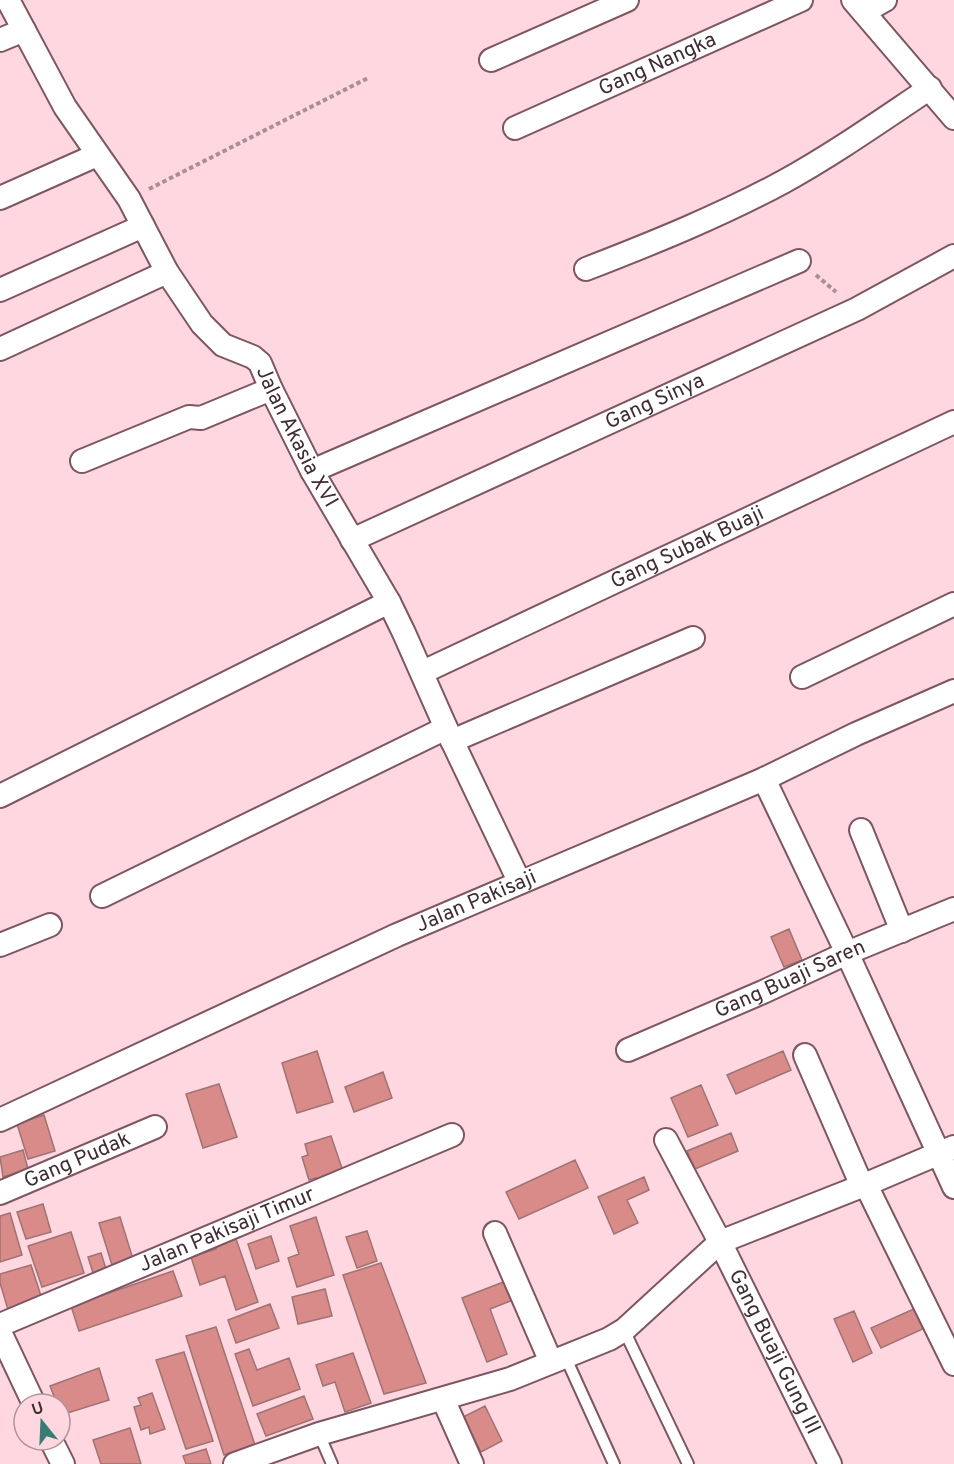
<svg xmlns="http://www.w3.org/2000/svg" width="954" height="1464" font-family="Overpass,sans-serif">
<rect width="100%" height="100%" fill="#fed7e1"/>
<path fill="#d98b89" stroke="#9f7372" stroke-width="1.5" d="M789,929L802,960L784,967L771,937Z
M317,1051L333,1102L297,1113L282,1063Z
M783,1051L791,1070L736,1094L727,1075Z
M383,1072L392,1098L354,1112L345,1087Z
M219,1084L237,1137L203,1148L186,1094Z
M701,1085L718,1125L688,1137L671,1098Z
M44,1115L55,1151L28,1159L17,1124Z
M731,1133L738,1151L695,1169L687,1151Z
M331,1136L346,1180L319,1189L316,1178L309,1180L302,1157L308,1155L305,1144Z
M23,1150L28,1169L3,1177L0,1157Z
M575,1160L588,1188L519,1219L506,1192Z
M644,1177L649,1190L627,1200L638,1223L614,1234L598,1197Z
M43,1204L51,1232L26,1239L17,1212Z
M10,1213L22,1255L0,1262V1216Z
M120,1217L133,1259L112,1265L99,1223Z
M316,1217L334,1275L297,1287L288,1258L299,1254L290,1226Z
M367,1231L377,1261L357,1268L346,1237Z
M71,1232L84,1273L42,1287L28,1246Z
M235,1236L258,1302L236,1310L225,1276L200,1285L191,1257L216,1249L214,1244Z
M271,1236L279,1261L256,1269L248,1244Z
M101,1253L107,1272L94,1276L88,1257Z
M381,1263L426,1383L384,1394L343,1275Z
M31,1265L43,1302L9,1313L0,1283V1274Z
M173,1271L182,1296L79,1331L71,1306Z
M506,1281L513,1300L490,1309L507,1354L487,1362L462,1298Z
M325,1289L332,1316L298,1324L292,1297Z
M270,1304L279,1328L236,1343L228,1320Z
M916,1308L925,1328L881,1348L871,1328Z
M854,1311L872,1353L853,1362L834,1319Z
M216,1327L255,1445L224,1455L186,1336Z
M249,1349L257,1370L289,1358L300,1389L253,1406L235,1354Z
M184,1352L213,1441L186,1449L156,1360Z
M353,1353L371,1403L345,1412L335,1382L323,1386L316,1365Z
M99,1368L109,1400L61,1415L60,1404H57L50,1386Z
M152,1393L165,1429L150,1434L149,1427L141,1430L134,1407L141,1405L138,1398Z
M304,1396L313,1419L266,1436L257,1414Z
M485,1406L502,1441L481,1452L463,1417Z
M130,1428L141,1464H101L93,1440Z
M206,1449L211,1464H186L183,1456Z"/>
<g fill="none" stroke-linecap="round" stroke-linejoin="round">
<g stroke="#7e5661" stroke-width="14">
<path id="lane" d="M624,1330L688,1464
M565,1356L614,1464
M319,1434L332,1464"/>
</g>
<g stroke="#7e5661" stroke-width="26">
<g id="street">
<path id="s1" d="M8,0L65,107L129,199L167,272L202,324L223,345L253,357L260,363L271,389L312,471L389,602L404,633L446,728L519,881"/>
<path d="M853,0L954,118"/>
<path d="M864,12L885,0"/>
<path d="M0,40L24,30"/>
<path d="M491,60L627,0"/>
<path id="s2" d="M515,128L801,0"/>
<path d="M0,198L97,155"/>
<path d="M586,269C653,243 720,216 783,182C834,154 882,120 930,88"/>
<path d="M0,290L143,226"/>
<path d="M0,349L167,272"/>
<path d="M82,461L189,417L201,418L271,389"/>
<path d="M312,471L799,261"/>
<path id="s3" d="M352,540L857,309L954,256"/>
<path id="s4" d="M423,672L954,422"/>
<path d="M802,677L954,604"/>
<path d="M452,741L693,638"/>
<path d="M764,779L847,953L954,1187"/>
<path d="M0,796L389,602"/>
<path d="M861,830L902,931"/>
<path d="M102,896L446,728"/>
<path d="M0,945L50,925"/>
<path id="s5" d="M628,1050L763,992L847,953L954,909"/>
<path d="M805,1055L862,1186"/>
<path id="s6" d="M0,1120L397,935L764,779L856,734L954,691"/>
<path id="s7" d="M666,1140L720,1242L830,1464"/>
<path d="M866,1185L954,1364"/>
<path id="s8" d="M0,1193L155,1127"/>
<path d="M495,1233L551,1362"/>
<path id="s9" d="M0,1325L452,1135"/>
<path d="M0,1332L34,1404"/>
<path d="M443,1399L472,1464"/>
<path d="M51,1440L63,1464"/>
<path d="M235,1464L319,1434L510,1379L609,1339L624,1330L720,1242L862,1186L954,1147"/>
</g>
</g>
<path stroke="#ab8d95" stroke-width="4" stroke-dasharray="4.5 3" stroke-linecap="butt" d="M149,189L368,78
M816,275L836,292"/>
<use href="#lane" stroke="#fff" stroke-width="10"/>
<use href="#street" stroke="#fff" stroke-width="22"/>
</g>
<g text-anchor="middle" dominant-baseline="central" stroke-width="5" stroke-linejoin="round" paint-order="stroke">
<g font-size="21" fill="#3f2d32" stroke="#fed7e1">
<text stroke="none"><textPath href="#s2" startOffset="156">Gang Nangka</textPath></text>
<text stroke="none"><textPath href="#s3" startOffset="333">Gang Sinya</textPath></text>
<text stroke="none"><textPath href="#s1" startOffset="532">Jalan Akasia XVI</textPath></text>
<text stroke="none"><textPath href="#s4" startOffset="292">Gang Subak Buaji</textPath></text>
<text stroke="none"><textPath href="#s6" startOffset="524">Jalan Pakisaji</textPath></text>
<text stroke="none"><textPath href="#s5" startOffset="177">Gang Buaji Saren</textPath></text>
<text stroke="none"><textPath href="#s8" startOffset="84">Gang Pudak</textPath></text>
<text stroke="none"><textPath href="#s9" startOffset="246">Jalan Pakisaji Timur</textPath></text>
<text stroke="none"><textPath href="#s7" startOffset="238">Gang Buaji Gung III</textPath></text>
</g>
</g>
<g transform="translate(42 1422) rotate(342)"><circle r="28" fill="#fed7e1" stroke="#b2939b" stroke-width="1.5"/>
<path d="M0-4.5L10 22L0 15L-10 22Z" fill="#397d72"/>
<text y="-9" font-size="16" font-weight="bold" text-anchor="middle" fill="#3f2d32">U</text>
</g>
</svg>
